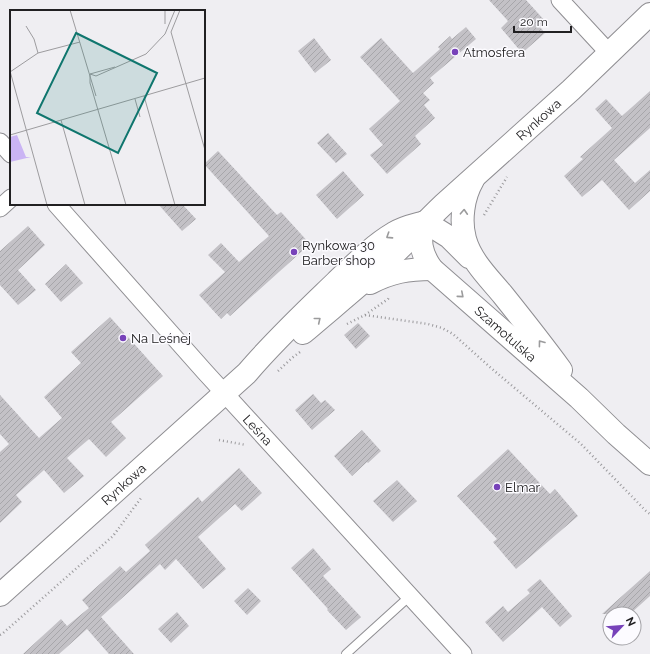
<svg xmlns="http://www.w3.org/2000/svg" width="650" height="654" font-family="Raleway,sans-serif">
<defs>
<pattern id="building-hatch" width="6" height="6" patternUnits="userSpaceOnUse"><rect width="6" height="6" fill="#c3c1c6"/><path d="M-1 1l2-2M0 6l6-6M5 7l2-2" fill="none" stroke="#a7a6aa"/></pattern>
</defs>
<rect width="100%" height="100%" fill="#efeef2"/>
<path fill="url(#building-hatch)" d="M489,0H526L546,22L540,27L545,33L522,53L501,28L508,21Z
M466,27L476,39L430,78L434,83L423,93L430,100L424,105L435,118L415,136L421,144L387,174L370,155L383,145L369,129L400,101L360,57L381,38L413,73L440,49L438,47L450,36L452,39Z
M314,38L331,60L315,73L298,51Z
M650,91V128L614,160L635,183L650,170V191L629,210L602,180L582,197L564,176L583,159L580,157L612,128L595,109L606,99L622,116Z
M328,133L347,154L336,163L317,143Z
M218,151L277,215L281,212L310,244L230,316L227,313L221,319L199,295L225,272L208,255L221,243L239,262L269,236L204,164Z
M343,171L364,195L337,219L316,195Z
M158,204H182L196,219L182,231Z
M28,226L45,245L18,270L36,290L18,305L0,285V251Z
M66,264L83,283L61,302L45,284Z
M110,317L163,376L111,422L126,438L106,457L89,439L67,458L84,476L64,493L44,470L16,495L22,502L0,523V452L9,444L0,434V395L39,438L62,418L44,397L81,363L71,352Z
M358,323L370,336L356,349L344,335Z
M313,394L321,403L325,400L335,410L312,430L295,410Z
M362,430L381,451L368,463L367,462L352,476L334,456Z
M508,449L550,494L555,489L578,516L516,569L493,542L497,539L457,496Z
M239,468L262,493L242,511L235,504L198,537L226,569L203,589L176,559L165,570L160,564L101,617L134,654H109L87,629L59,654H23L61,619L67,626L89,608L82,600L120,566L126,572L150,551L145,545L198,497L202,502Z
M397,480L417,501L393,522L373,501Z
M313,548L331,569L323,576L361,617L346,630L327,610L328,609L291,568Z
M650,571V596L630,614H602Z
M540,579L572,616L560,627L542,607L503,642L485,622L503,606L508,612L530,593L527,590Z
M248,588L261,601L247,615L234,601Z
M177,612L189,626L171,643L158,629Z"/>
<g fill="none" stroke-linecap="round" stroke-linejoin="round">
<g stroke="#8f8e92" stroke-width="10">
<path id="lane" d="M346,654L410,596"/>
</g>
<g stroke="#8f8e92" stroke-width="19">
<g id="street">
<path d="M560,0L609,53"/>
<path d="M0,142L11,154"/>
<path id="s1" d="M56,204L205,372L463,654"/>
<path d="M0,208L11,198"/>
</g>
</g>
<g stroke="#8f8e92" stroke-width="24">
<g id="secondary">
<path d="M473,180C463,197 460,221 465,239C471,261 489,278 503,295C523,320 542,344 561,370"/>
<path id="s2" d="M425,222C418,240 421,254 432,269L579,398L616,434L650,464"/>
<path d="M425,222L449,237L469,257"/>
<path d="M370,283C391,272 408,269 432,269"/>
<path id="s3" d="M303,333C332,308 363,283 391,257C409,240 425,222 443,205L571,90L650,14"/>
<path id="s4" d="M0,595L247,373C274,341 305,312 336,282C354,265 372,246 394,233C403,227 414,225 425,222"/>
</g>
</g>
<path stroke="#9a999c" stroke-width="2.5" stroke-dasharray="1 3" stroke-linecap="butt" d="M484,215L507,177
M365,315L428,324L442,328L453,334L491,368L581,444L646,511L650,514
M347,324L365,315L388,299L389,297
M278,371L292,358L300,352
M219,440L246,445
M0,635L2,634L113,536L141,498"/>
<use href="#lane" stroke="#fff" stroke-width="8"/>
<use href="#street" stroke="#fff" stroke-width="17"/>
<use href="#secondary" stroke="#fff" stroke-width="22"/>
</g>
<defs><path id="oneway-chevron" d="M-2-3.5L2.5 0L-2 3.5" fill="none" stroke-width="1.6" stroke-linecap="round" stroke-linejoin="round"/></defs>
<g stroke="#9b9b9c">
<use href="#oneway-chevron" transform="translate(464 212) rotate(-87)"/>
<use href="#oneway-chevron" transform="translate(389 236) rotate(147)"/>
<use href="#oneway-chevron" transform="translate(461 295) rotate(41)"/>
<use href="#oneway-chevron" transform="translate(318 320) rotate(-39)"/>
<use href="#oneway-chevron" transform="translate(541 343) rotate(-127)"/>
</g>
<g fill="#7742b9" stroke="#fcfbff" stroke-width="1.5">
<circle cx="455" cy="52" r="4"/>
<circle cx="294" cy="252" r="4"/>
<circle cx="123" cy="338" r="4"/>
<circle cx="497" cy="487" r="4"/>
</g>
<g text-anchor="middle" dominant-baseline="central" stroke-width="3" stroke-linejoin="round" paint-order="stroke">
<g font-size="13" fill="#212022" stroke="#fcfbff" text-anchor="start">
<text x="463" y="52">Atmosfera</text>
<text x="302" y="245">Rynkowa 30<tspan x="302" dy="15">Barber shop</tspan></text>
<text x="131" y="338">Na Leśnej</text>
<text x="505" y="487">Elmar</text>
</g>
<g font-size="13" fill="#212022" stroke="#fcfbff">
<text stroke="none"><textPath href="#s3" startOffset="318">Rynkowa</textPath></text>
<text stroke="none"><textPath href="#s2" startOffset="148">Szamotulska</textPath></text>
<text stroke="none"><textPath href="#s1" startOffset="303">Leśna</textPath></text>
<text stroke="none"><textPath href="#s4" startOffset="166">Rynkowa</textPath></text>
</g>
</g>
<g transform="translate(10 10)">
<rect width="195" height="195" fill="#efeef2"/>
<path d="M7,125L16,147H21L0,152V127Z" fill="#cab4f4"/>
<path fill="none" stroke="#9d9c9f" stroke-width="1" d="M60,0L86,86M155,0V14M170,0L161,22L195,140M16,16L24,29L28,43M28,43L70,32M0,61L37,195M0,62L28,43M80,64V73L116,195M80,64L86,66L136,44L155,24L165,0M80,64L105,57M134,86L165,195M125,89L130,107M51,110L75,195M0,125L195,68"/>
<path fill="#0f766e" fill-opacity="0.15" stroke="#0f766e" stroke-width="2" d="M66,23L147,63L108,143L27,103Z"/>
<rect width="195" height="195" fill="none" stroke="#212022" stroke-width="2"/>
</g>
<g transform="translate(622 626) rotate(64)"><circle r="19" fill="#fcfbff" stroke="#a4a3a7"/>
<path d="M0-3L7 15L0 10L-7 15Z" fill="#7742b9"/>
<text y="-6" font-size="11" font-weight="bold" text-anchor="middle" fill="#212022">N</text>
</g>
<path d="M514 26v6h57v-6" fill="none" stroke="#212022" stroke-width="2"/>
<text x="520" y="26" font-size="12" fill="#212022" stroke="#fcfbff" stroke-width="3" paint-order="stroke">20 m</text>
</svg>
